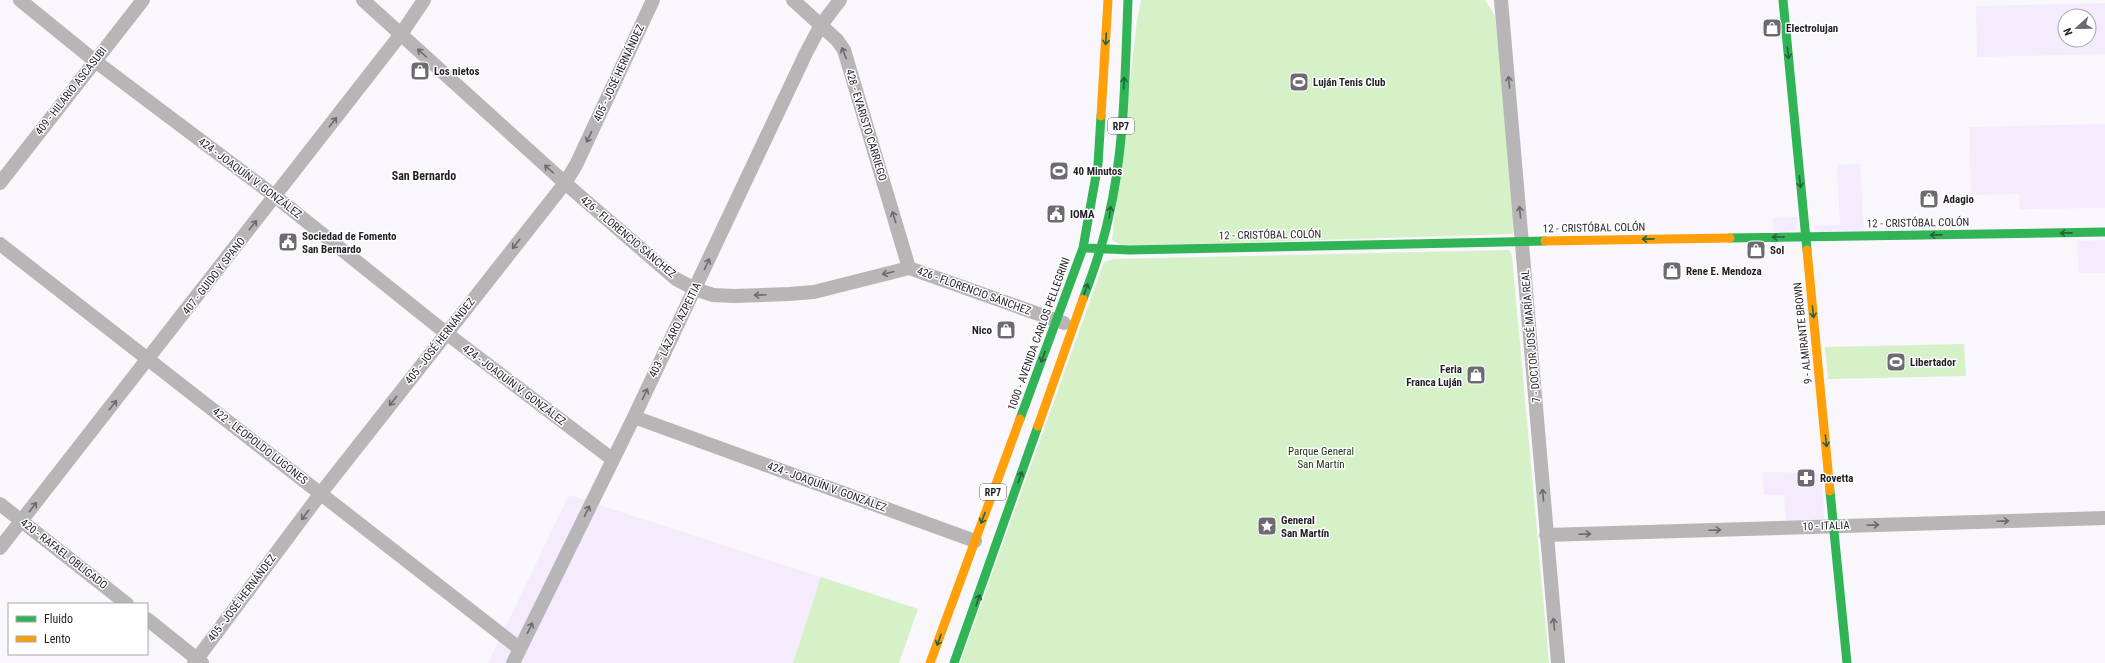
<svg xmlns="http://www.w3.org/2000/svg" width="2105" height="663" font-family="'Roboto Condensed',sans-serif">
<rect width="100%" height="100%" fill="#f9f6fc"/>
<path fill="#f4ecfc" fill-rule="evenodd" d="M2105,3V54L1977,57L1976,6ZM2065,16H2089V40H2065Z
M2105,124V208L2020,209L2019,194L1971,195L1969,127Z
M1860,164L1864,233L1821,234L1812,226L1840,225L1837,165Z
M1798,217L1797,230L1774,234L1773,218Z
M2105,240V273H2079L2077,241Z
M1762,472L1822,473L1824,518L1822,520L1786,522L1784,495H1764Z
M569,495L821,577L793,663H488Z"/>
<path fill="#d6f0c7" d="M1141,0H1485L1495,16L1515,227L1512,234L1123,246L1112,240L1137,20Z
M1509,250L1512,256L1549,663H960L1104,262L1114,259Z
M1964,344L1966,376L1828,379L1825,347Z
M821,577L918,609L899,663H793Z"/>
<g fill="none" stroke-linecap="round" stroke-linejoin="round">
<path stroke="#b8b5b6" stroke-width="14" d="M20,0L95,61L276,197L446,333L612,459
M363,0L565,183L676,279L695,289L713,295L734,296L789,294L814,292L909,268L1064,323
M793,0L837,40L844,50L909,268
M1501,0L1558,663
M0,183L143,0
M0,244L520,649
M634,417L975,541
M0,504L127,604
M1546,535L2105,518
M0,548L401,34L424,0
M147,619L202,663
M194,663L321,493L565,183L576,165L653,0
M513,663L634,417L806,53L821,25L840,0"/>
<path stroke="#30b455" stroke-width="9" d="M1783,0L1807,250
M1730,238L2105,232
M1087,248L1129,250L1545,241
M1083,299C1093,273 1102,247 1108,220C1125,149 1125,73 1128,0
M1020,419L1083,248L1098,164L1101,116
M1830,491L1847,663
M954,663L1038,426"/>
<path stroke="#ff9f0a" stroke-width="9" d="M1101,116L1108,0
M1545,241L1730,238
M1807,250L1830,491
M1038,426L1083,299
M930,663L1020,419"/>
</g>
<defs><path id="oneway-shaft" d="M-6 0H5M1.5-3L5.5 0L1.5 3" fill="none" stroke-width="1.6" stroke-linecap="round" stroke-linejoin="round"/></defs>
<g stroke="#28623c">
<use href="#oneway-shaft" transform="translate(1106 39) rotate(93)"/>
<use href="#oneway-shaft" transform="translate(1788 53) rotate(84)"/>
<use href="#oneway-shaft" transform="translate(1124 83) rotate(-87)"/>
<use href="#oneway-shaft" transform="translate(1800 182) rotate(84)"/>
<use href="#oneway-shaft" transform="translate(1110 212) rotate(-82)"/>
<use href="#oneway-shaft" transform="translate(2066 233) rotate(179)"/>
<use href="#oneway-shaft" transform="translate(1936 235) rotate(179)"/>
<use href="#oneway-shaft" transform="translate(1778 237) rotate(179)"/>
<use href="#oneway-shaft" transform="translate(1648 239) rotate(179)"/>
<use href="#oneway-shaft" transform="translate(1086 289) rotate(-70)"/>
<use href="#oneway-shaft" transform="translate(1813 312) rotate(84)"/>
<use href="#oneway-shaft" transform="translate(1043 357) rotate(111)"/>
<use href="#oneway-shaft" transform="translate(1826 441) rotate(84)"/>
<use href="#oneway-shaft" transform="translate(1020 477) rotate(-71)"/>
<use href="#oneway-shaft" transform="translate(983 518) rotate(111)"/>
<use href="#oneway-shaft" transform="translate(978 600) rotate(-71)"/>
<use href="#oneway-shaft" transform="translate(939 640) rotate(110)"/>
</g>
<g stroke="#6d6a6e">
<use href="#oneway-shaft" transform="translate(422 53) rotate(-138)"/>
<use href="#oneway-shaft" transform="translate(844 53) rotate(-112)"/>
<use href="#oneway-shaft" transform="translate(1509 82) rotate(-95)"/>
<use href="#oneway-shaft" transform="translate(333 122) rotate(-52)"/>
<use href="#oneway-shaft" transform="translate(589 137) rotate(115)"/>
<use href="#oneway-shaft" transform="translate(549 169) rotate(-138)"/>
<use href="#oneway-shaft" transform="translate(1520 212) rotate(-95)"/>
<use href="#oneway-shaft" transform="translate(894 217) rotate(-107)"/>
<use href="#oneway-shaft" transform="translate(253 225) rotate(-52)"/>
<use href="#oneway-shaft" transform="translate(516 244) rotate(128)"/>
<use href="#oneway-shaft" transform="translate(707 264) rotate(-65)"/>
<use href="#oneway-shaft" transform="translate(888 273) rotate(166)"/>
<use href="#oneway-shaft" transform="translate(760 295) rotate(178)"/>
<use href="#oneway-shaft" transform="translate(645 394) rotate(-64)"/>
<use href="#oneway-shaft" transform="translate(393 401) rotate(128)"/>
<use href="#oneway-shaft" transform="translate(113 405) rotate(-52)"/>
<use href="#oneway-shaft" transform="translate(1543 495) rotate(-95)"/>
<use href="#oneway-shaft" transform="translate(33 507) rotate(-52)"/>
<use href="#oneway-shaft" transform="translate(587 511) rotate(-64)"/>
<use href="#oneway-shaft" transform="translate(305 515) rotate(127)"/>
<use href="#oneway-shaft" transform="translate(2003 521) rotate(-2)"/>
<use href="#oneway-shaft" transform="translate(1873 525) rotate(-2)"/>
<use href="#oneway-shaft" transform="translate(1715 530) rotate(-2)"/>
<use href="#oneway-shaft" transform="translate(1585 534) rotate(-2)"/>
<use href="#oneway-shaft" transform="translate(1554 624) rotate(-95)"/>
<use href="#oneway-shaft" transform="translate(530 628) rotate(-64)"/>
</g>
<defs>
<g id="shop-square" transform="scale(1)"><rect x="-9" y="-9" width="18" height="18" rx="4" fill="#6d6a72" stroke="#fff"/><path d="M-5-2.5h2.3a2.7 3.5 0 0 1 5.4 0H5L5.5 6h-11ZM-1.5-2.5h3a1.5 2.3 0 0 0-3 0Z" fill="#fff"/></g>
<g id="stadium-square" transform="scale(1)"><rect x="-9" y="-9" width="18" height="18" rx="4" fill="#6d6a72" stroke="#fff"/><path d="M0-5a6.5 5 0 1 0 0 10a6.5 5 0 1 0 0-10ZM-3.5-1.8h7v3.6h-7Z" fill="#fff"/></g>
<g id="civic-square" transform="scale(1)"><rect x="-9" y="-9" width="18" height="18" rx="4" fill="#6d6a72" stroke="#fff"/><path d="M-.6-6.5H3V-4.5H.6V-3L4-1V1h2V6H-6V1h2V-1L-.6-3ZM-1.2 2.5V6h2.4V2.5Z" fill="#fff"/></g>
<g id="pharmacy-square" transform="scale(1)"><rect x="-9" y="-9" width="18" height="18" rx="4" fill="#6d6a72" stroke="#fff"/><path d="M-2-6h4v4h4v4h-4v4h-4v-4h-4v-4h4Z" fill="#fff"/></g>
<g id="sight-square" transform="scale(1)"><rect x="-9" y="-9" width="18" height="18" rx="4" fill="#6d6a72" stroke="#fff"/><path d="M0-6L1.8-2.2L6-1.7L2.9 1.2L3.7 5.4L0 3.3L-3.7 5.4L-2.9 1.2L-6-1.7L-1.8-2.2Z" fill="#fff"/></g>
</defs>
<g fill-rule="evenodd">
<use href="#shop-square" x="1772" y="28"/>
<use href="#shop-square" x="420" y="71"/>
<use href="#stadium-square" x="1299" y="82"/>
<use href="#stadium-square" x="1059" y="171"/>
<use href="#shop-square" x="1929" y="199"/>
<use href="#civic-square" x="1056" y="214"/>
<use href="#civic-square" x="288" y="242"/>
<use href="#shop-square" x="1756" y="250"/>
<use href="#shop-square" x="1672" y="271"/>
<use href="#shop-square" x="1006" y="330"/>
<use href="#stadium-square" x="1896" y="362"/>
<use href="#shop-square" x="1476" y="375"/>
<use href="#pharmacy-square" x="1806" y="478"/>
<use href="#sight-square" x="1267" y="526"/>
</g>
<g text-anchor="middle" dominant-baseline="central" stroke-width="3" stroke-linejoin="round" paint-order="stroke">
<g fill="#fff" stroke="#646268" stroke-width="1">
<rect x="1108" y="118" width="26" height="16" rx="3"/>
<rect x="980" y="484" width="26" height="16" rx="3"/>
</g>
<g font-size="10" font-weight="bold" fill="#221e27">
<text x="1121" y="126">RP7</text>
<text x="993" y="492">RP7</text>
</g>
<g font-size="11" font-weight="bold" fill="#221e27" stroke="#fff" text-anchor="start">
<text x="1786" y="28">Electrolujan</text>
<text x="434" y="71">Los nietos</text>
<text x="1313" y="82">Luján Tenis Club</text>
<text x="1073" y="171">40 Minutos</text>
<text x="1943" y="199">Adagio</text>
<text x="1070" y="214">IOMA</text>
<text x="302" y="236">Sociedad de Fomento<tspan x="302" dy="13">San Bernardo</tspan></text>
<text x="1770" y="250">Sol</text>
<text x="1686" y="271">Rene E. Mendoza</text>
<text x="992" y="330" text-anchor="end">Nico</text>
<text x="1910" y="362">Libertador</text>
<text x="1462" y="369" text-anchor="end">Feria<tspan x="1462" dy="13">Franca Luján</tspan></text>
<text x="1820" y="478">Rovetta</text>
<text x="1281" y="520">General<tspan x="1281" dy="13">San Martín</tspan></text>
</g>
<g font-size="11" fill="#221e27" stroke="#fff">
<text transform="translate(619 73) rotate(-65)">405 - JOSÉ HERNÁNDEZ</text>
<text transform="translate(71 91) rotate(-52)">409 - HILARIO ASCASUBI</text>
<text transform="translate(866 125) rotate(73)">428 - EVARISTO CARRIEGO</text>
<text transform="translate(250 178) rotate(37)">424 - JOAQUÍN V. GONZÁLEZ</text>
<text transform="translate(1918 223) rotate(-1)">12 - CRISTÓBAL COLÓN</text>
<text transform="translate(1594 228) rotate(-1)">12 - CRISTÓBAL COLÓN</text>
<text transform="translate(1270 235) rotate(-1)">12 - CRISTÓBAL COLÓN</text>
<text transform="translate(628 237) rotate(40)">426 - FLORENCIO SÁNCHEZ</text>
<text transform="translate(214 276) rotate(-52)">407 - GUIDO Y SPANO</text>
<text transform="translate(974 291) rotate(20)">426 - FLORENCIO SÁNCHEZ</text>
<text transform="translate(675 330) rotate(-64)">403 - LÁZARO AZPEITIA</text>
<text transform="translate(1803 333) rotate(-96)">9 - ALMIRANTE BROWN</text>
<text transform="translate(1039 334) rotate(-70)">1000 - AVENIDA CARLOS PELLEGRINI</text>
<text transform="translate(1531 336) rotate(-95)">7 - DOCTOR JOSÉ MARÍA REAL</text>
<text transform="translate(440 341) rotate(-52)">405 - JOSÉ HERNÁNDEZ</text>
<text transform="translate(514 385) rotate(37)">424 - JOAQUÍN V. GONZÁLEZ</text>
<text transform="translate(260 446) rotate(38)">422 - LEOPOLDO LUGONES</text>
<text transform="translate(827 487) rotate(20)">424 - JOAQUÍN V. GONZÁLEZ</text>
<text transform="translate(1826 526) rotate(-2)">10 - ITALIA</text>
<text transform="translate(64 554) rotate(38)">420 - RAFAEL OBLIGADO</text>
<text transform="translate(242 598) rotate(-53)">405 - JOSÉ HERNÁNDEZ</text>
</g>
<g font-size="11" fill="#1c300d" stroke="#fff">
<text x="1321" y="451">Parque General<tspan x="1321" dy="13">San Martín</tspan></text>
</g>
<g font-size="12" font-weight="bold" fill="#221e27" stroke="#fff">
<text x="424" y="176">San Bernardo</text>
</g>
</g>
<rect x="8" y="603" width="140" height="52" fill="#ffffff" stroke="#a7a5a9"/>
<rect x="16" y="616" width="20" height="6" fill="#30b455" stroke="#a7a5a9"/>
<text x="44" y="623" font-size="12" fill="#221e27">Fluido</text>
<rect x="16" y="636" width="20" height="6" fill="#ff9f0a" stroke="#a7a5a9"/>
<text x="44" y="643" font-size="12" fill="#221e27">Lento</text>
<g transform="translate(2077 28) rotate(248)"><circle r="19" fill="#ffffff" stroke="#a7a5a9"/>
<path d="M0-3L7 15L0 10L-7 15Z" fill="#6d6a72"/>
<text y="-6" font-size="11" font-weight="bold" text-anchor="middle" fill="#221e27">N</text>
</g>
</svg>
